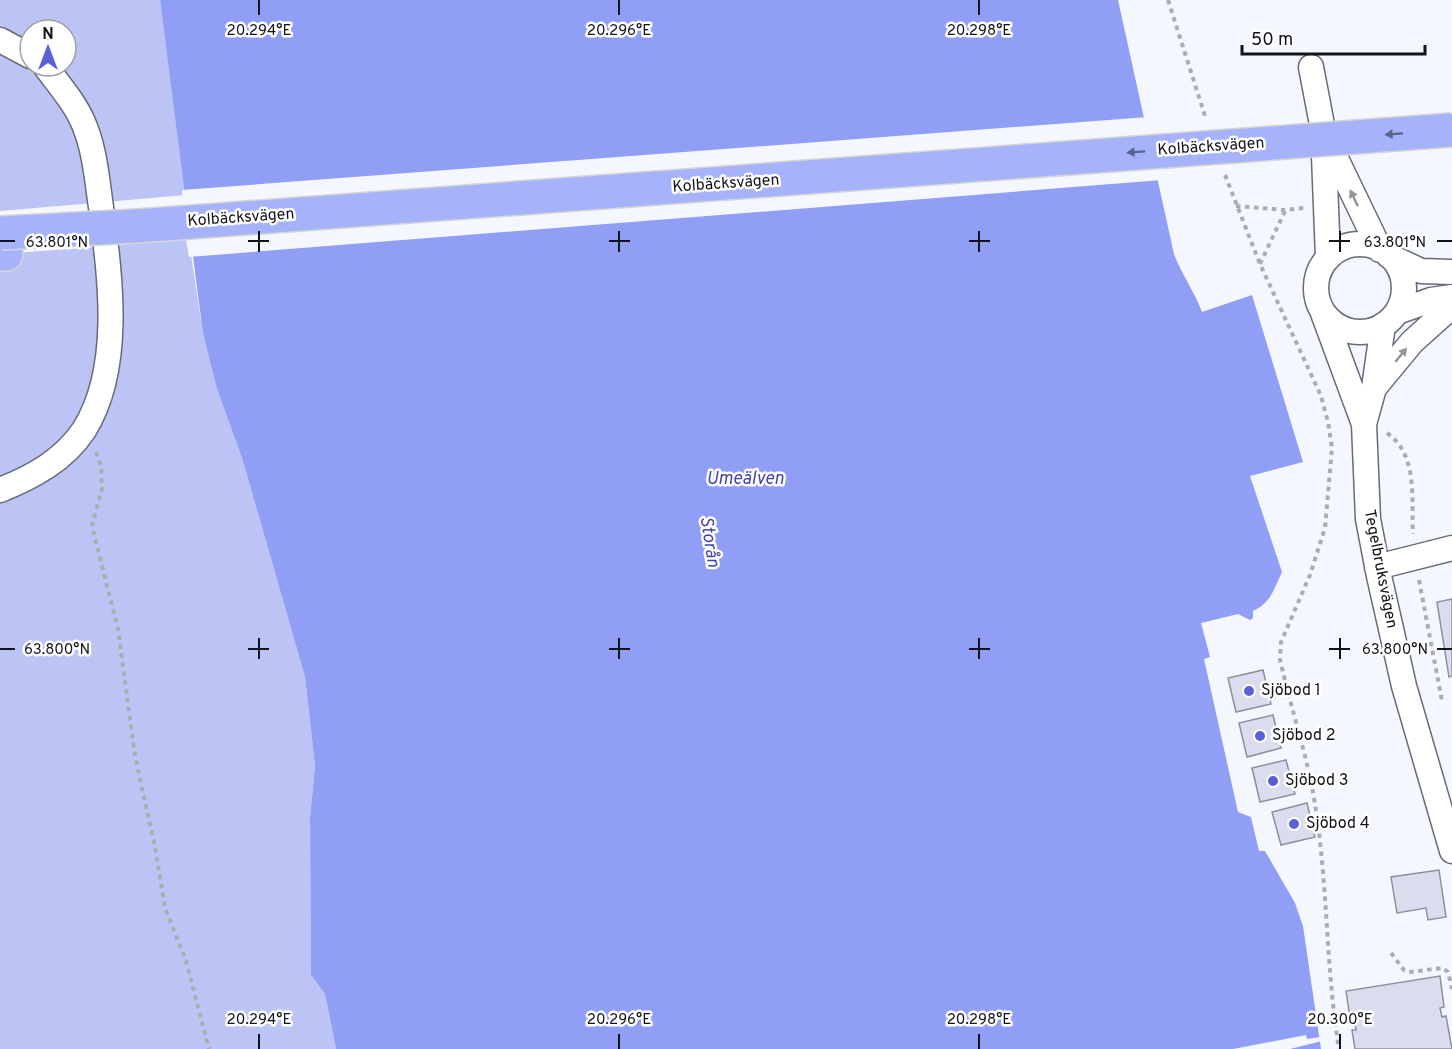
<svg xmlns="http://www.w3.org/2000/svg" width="1452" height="1049" font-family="Overpass,sans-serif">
<rect width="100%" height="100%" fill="#f5f7fe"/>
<path fill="#bbc4f4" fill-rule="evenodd" d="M0,0H160L186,195L0,211ZM30,30H66V66H30Z
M186,222L203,334L217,389L242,458L305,677L315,766L310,818L311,975L325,994L336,1049H0V254L125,245Z"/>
<path fill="#919ef6" d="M160,0H1118L1174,254C1182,275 1194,291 1202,312L1252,295L1303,462L1250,476L1282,572C1274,589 1271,603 1253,611V618L1250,620L1238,614L1201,623L1210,657L1204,659L1238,812L1251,817L1259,851H1265L1295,903L1303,926L1321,1049H336L325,994L311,975L310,818L315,766L305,677L242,458L217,389L203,334Z"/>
<path fill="#f5f7fe" d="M1148,117L1162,180L189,257L183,222L182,190Z
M1306,1035L1307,1039L1321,1037L1322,1041L1290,1049H1233Z"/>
<path fill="#daddee" stroke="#8c8f9e" stroke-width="1.5" d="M1452,599V676L1449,677L1437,602Z
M1263,670L1271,704L1236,712L1228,678Z
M1273,715L1281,748L1247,757L1239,723Z
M1286,760L1295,794L1260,802L1252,768Z
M1307,803L1315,837L1281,845L1272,812Z
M1439,870L1446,917L1428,920L1426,908L1397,913L1391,877Z
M1440,976L1444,1007L1440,1008L1442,1017L1446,1016L1452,1049H1355L1352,1030H1356L1355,1023L1351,1024L1346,991Z"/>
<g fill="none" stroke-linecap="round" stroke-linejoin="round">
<g stroke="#676a79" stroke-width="27">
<path id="minor" d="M0,40L30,56
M1311,67L1323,130L1328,258
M1329,144L1380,250
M1316 288a44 44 0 1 1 88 0a44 44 0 1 1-88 0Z
M1389,256L1421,271L1452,272
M1452,306L1412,342L1374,388L1364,424L1368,519L1379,576L1404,686L1452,851
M1397,312L1431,300L1452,297
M1323,313L1364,424
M1374,388L1383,325
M0,490C33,477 64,460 84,430C123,368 110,276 101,207C97,180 95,152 85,127C77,105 59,85 45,66
M1377,567L1452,548"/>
</g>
<g stroke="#d5d5d6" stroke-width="36">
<path id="highway" d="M0,254H6"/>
</g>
<path stroke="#acadb4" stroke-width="4" stroke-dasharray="4.5 4.5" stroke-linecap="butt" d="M1168,0L1206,119
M1225,175L1260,264L1321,396L1328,422L1332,448L1325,528L1310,575L1281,642L1280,659C1291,710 1309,760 1316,811C1328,890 1326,970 1339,1049
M1236,206L1285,210L1304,208
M1260,264L1285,211
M1387,433C1419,455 1411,501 1413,534
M96,452L101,466L102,488L92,526L118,629L135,756L155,847L165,908L186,961L209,1049
M1419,580L1442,701
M1391,953L1404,970L1409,972L1443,968L1448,972L1452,989"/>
<use href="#minor" stroke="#fff" stroke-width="24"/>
<use href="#highway" stroke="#a6b2f9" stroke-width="33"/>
<g stroke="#d5d5d6" stroke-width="36" stroke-linecap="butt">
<path id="highway-bridge" d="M1,233L137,226L1452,130"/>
</g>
<use href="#highway-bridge" stroke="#a6b2f9" stroke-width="33"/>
</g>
<defs><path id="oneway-solid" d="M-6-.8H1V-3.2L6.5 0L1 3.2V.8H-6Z" transform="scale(1.5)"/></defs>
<g fill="#5c638a">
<use href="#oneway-solid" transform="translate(1394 134) rotate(176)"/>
<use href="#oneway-solid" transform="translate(1136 152) rotate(176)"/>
</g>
<g fill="#959598">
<use href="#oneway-solid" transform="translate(1354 198) rotate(-115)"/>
<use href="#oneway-solid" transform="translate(1401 355) rotate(-51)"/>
</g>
<path fill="none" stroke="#13141a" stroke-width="2" d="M259,0V15M619,0V15M979,0V15M259,231V252M619,231V252M979,231V252M1340,231V252M0,241H15M248,241H269M609,241H630M969,241H990M1329,241H1350M1437,241H1452M259,638V659M619,638V659M979,638V659M1340,638V659M0,649H15M248,649H269M609,649H630M969,649H990M1329,649H1350M1437,649H1452M259,1034V1049M619,1034V1049M979,1034V1049M1340,1034V1049"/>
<g fill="#595fd6" stroke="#fff" stroke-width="2">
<circle cx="1249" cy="691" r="6"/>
<circle cx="1260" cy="736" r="6"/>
<circle cx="1273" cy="781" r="6"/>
<circle cx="1294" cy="824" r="6"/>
</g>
<g text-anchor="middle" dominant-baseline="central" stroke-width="5" stroke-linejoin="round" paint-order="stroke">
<g font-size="16" fill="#13141a" stroke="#fff">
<text transform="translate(1211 147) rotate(-4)">Kolbäcksvägen</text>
<text transform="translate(726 184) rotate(-4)">Kolbäcksvägen</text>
<text transform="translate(241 218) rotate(-4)">Kolbäcksvägen</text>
<text transform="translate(1380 569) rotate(79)">Tegelbruksvägen</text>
</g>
<g font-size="16" fill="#13141a" stroke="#fff" text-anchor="start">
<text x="1261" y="691">Sjöbod 1</text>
<text x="1272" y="736">Sjöbod 2</text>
<text x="1285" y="781">Sjöbod 3</text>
<text x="1306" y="824">Sjöbod 4</text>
</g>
<g font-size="18" font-style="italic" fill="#4144a8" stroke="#fff">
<text x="745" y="479">Umeälven</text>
<text transform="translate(709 542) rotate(81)">Storån</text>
</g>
</g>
<g font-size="15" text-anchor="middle" fill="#13141a" stroke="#fff" stroke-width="5" stroke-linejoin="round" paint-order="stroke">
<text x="259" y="35">20.294°E</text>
<text x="619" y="35">20.296°E</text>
<text x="979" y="35">20.298°E</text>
<text x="57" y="247">63.801°N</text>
<text x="1395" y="247">63.801°N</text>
<text x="57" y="654">63.800°N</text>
<text x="1395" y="654">63.800°N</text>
<text x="259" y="1024">20.294°E</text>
<text x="619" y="1024">20.296°E</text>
<text x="979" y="1024">20.298°E</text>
<text x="1340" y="1024">20.300°E</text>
</g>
<g transform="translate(48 48)"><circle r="28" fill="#ffffff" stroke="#a1a1a3" stroke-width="1.5"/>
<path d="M0-4.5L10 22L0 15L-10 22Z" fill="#595fd6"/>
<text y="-9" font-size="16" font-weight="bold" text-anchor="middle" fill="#13141a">N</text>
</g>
<path d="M1242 45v9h183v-9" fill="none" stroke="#13141a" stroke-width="3"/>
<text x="1251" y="45" font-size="18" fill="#13141a" stroke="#ffffff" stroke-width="4.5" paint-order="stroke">50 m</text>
</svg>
